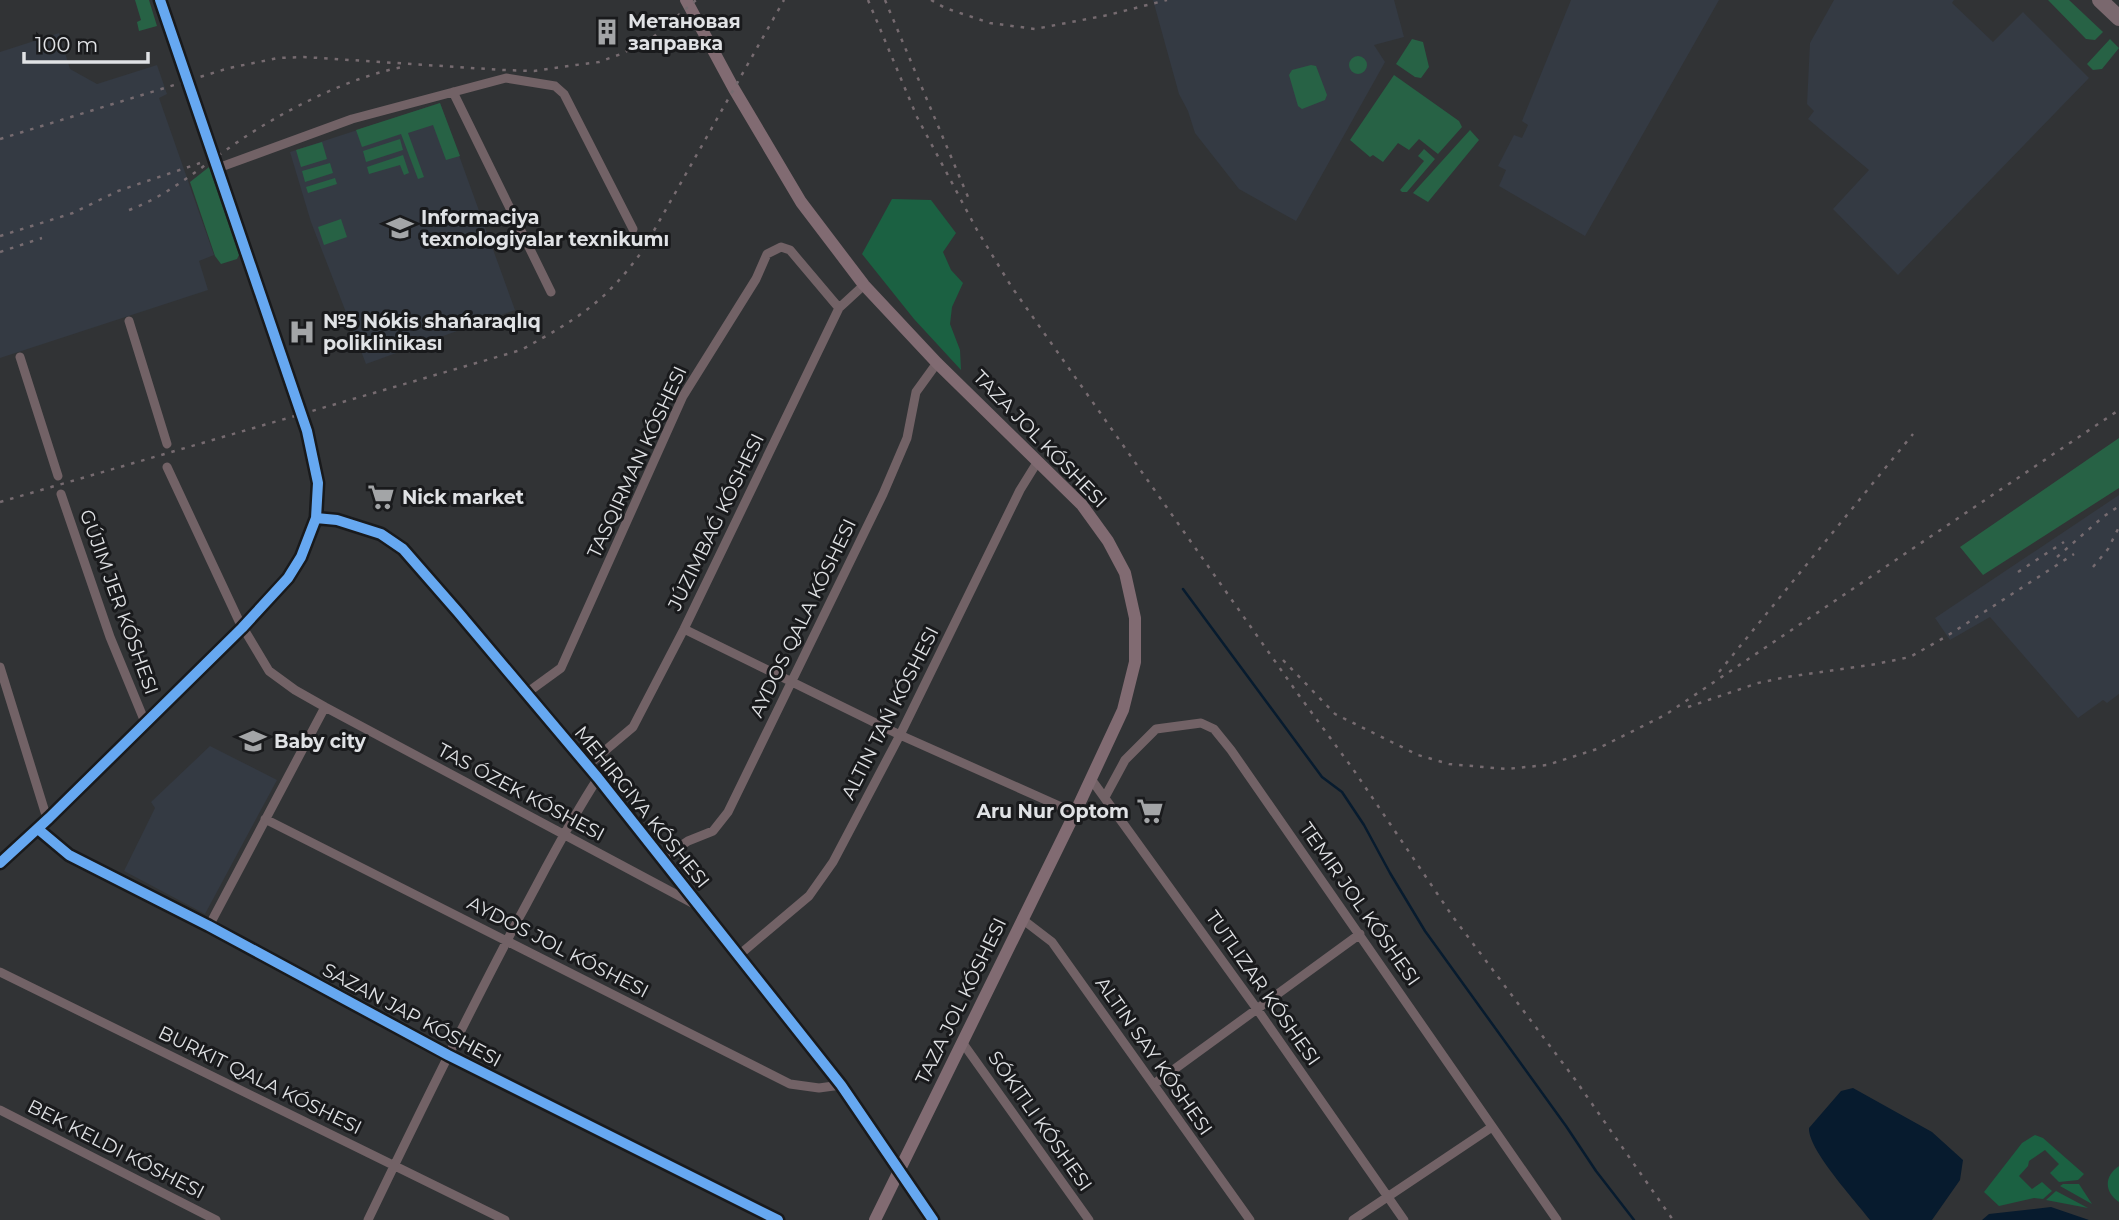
<svg xmlns="http://www.w3.org/2000/svg" width="2119" height="1220" font-family="Montserrat,sans-serif">
<rect width="100%" height="100%" fill="#313335"/>
<path fill="#343a43" d="M1153,0H1394L1404,37L1374,45L1385,62L1296,221L1239,189L1195,133L1188,111L1179,94Z
M1571,0H1719L1585,236L1499,186L1506,170L1498,166L1514,135L1522,138L1528,125L1522,121Z
M1834,0H1954L1952,3L1993,42L2023,12L2089,78L1898,275L1833,209L1869,170L1808,119L1814,111L1807,104L1810,43Z
M59,33L70,69L97,84L157,65L167,94L159,98L214,255L199,261L208,290L0,358V52Z
M440,103L515,310L366,364L311,222L290,152Z
M2119,495V694L2107,703L2103,700L2078,718L1990,617L1950,640L1935,618Z
M210,746L277,780L205,914L124,871L155,808L151,802Z"/>
<path fill="#276245" d="M135,0H149L157,26L139,31L137,22L141,20Z
M2048,0H2069L2103,32L2095,40L2086,39Z
M1412,39L1423,42L1429,67L1421,78L1415,77L1396,64Z
M2110,39L2119,48L2102,69L2093,70L2087,64Z
M1349 65a9 9 0 1 1 18 0a9 9 0 1 1-18 0Z
M1311,65L1316,66L1327,95L1325,100L1302,109L1298,106L1289,75L1292,70Z
M1394,75L1459,121L1462,127L1438,154L1419,139L1409,150L1398,143L1383,162L1373,155L1370,157L1350,140Z
M440,103L460,156L446,160L433,125L408,133L424,177L418,179L401,134L362,147L356,130Z
M1470,130L1479,140L1428,202L1413,193Z
M400,139L403,150L366,162L363,151Z
M322,142L327,159L301,167L296,150Z
M1424,149L1435,159L1407,192H1402L1400,190L1424,161L1418,156Z
M403,155L409,173L404,175L400,165L369,174L367,167Z
M330,163L333,173L305,182L302,171Z
M209,167L239,255L237,259L221,264L215,256L190,182Z
M335,178L337,184L308,193L306,187Z
M341,219L347,237L324,245L318,227Z
M2119,438V488L1983,575L1960,547Z"/>
<path fill="#1b6142" d="M892,199L931,200L956,233L943,252L951,270L963,283L952,307L950,324L960,350L961,370L914,319L862,254Z
M2035,1135L2043,1138L2084,1174L2078,1180L2059,1182L2050,1173L2059,1164L2045,1150L2029,1161L2028,1166L2019,1176L2032,1189L2042,1182L2052,1191L2043,1199L2034,1198L1999,1206L1984,1192L2022,1143Z
M2119,1166V1202C2104,1192 2104,1176 2119,1166Z
M2063,1184H2079L2092,1204L2060,1186Z
M2056,1191L2088,1208L2046,1200Z"/>
<path fill="#071b2e" d="M1853,1088L1932,1132L1963,1160L1960,1180L1932,1220H1870C1855,1200 1808,1150 1809,1128L1841,1091Z
M2051,1207L2089,1220H1982L1989,1214Z"/>
<g fill="none" stroke-linecap="round" stroke-linejoin="round">
<path stroke="#071b2e" stroke-width="2.5" d="M1183,589L1322,777L1342,792L1364,825L1390,873L1425,931L1566,1126L1596,1171L1634,1220"/>
<path stroke="#726266" stroke-width="9" d="M453,92L551,292
M218,168L352,119L506,78L555,86L564,94L633,229
M129,321L167,444
M20,357L58,476
M167,467L239,621L269,671L295,690L325,707L696,905
M61,494L110,637L145,722
M316,518L337,520L381,534L403,549L458,612L598,778L841,1085L933,1220
M684,629L900,735L1075,813
M0,667L45,812L49,818
M528,692L561,668L683,396L756,279L767,254L781,247L790,250L839,308
M588,765L633,727L684,629L839,308L864,285
M1091,779L1257,1009L1404,1220
M1105,797L1125,760L1156,729L1201,723L1214,729L1231,750L1557,1220
M265,819L790,1084L819,1088L841,1085
M38,829L69,855L209,926L448,1055L778,1220
M661,859L688,841L713,831L728,812L883,494L907,438L916,392L937,363
M1022,919L1052,942L1250,1220
M209,926L325,707
M739,955L809,896L833,862L900,735L1020,490L1038,461
M0,972L505,1220
M962,1042L1089,1220
M1154,1084L1360,934
M0,1110L216,1220
M368,1220C417,1118 467,1016 520,916C545,870 569,822 598,778
M1353,1220L1492,1127"/>
<path stroke="#726266" stroke-width="10" d="M0,863L49,818L242,628L288,578L301,557L316,518L318,483L307,431L160,0"/>
<path stroke="#816b72" stroke-width="12" d="M686,0L734,89L801,202L864,285L937,363L1082,505L1108,541L1125,573L1135,618V662L1123,710L1075,813L875,1220"/>
<path stroke="#7a686e" stroke-width="16" d="M2100,0L2119,18"/>
<path stroke="#766b70" stroke-width="2.5" stroke-dasharray="3.5 7" stroke-linecap="butt" d="M868,0L917,117L977,230L1011,286L1298,694L1353,769L1453,917L1574,1078L1673,1220
M885,0L968,197
M931,0L945,8L990,23L1035,29L1108,15L1167,0
M0,139L229,68L278,58L304,57L503,70L534,71L576,65L599,62L621,54L651,39L696,0
M129,210C172,194 204,164 242,139C285,110 352,76 403,67
M0,236L73,213L118,191L200,163
M0,252L42,238
M0,502L521,350C577,319 605,303 643,250L784,0
M2057,557L2103,517L2119,506
M2093,567L2108,549L2119,527
M2018,572L2064,542
M1283,660L1335,714L1418,755L1449,764L1506,769L1547,765L1597,749L1665,715L2119,410
M1719,672L1913,434
M1688,707L1758,683L1786,677L1876,664L1910,657L1947,636L2074,554"/>
<g stroke="#191a1c" stroke-width="15">
<path id="cycleway" d="M316,518L337,520L381,534L403,549L458,612L598,778L841,1085L933,1220
M38,829L69,855L209,926L448,1055L778,1220
M0,863L49,818L242,628L288,578L301,557L316,518L318,483L307,431L160,0"/>
</g>
<use href="#cycleway" stroke="#66a8f1" stroke-width="10"/>
</g>
<defs>
<g id="building-bare" transform="scale(2.1)"><path d="M-4-6H4V6H1V3H-1V6H-4ZM-2.5-4.3h1.7v1.8h-1.7ZM.8-4.3h1.7v1.8H.8ZM-2.5-1h1.7V.8h-1.7ZM.8-1h1.7V.8H.8Z" fill="#a3a5a7" stroke="#191a1c" stroke-width="2.5" paint-order="stroke"/></g>
<g id="university-bare" transform="scale(2.1)"><path d="M0-5L7-2L0 1L-7-2ZM-4 1L0 2.5L4 1V4Q0 6-4 4Z" fill="#a3a5a7" stroke="#191a1c" stroke-width="2.5" paint-order="stroke"/></g>
<g id="hospital-bare" transform="scale(2.1)"><path d="M-5-5h3v3.5h4V-5h3V5h-3V1.5h-4V5h-3Z" fill="#a3a5a7" stroke="#191a1c" stroke-width="2.5" paint-order="stroke"/></g>
<g id="supermarket-bare" transform="scale(2.1)"><path d="M-6-5.5h2.5l.6 2H6L4.5 2H-2.5L-4.4-4H-6ZM-1.5 3.2a1.3 1.3 0 1 0 .1 0ZM3 3.2a1.3 1.3 0 1 0 .1 0Z" fill="#a3a5a7" stroke="#191a1c" stroke-width="2.5" paint-order="stroke"/></g>
<g id="school-bare" transform="scale(2.1)"><path d="M0-5L7-2L0 1L-7-2ZM-4 1L0 2.5L4 1V4Q0 6-4 4Z" fill="#a3a5a7" stroke="#191a1c" stroke-width="2.5" paint-order="stroke"/></g>
</defs>
<g fill-rule="evenodd">
<use href="#building-bare" x="607" y="32"/>
<use href="#university-bare" x="400" y="228"/>
<use href="#hospital-bare" x="302" y="332"/>
<use href="#supermarket-bare" x="381" y="497"/>
<use href="#school-bare" x="253" y="741"/>
<use href="#supermarket-bare" x="1150" y="811"/>
</g>
<g text-anchor="middle" dominant-baseline="central" stroke-width="6" stroke-linejoin="round" paint-order="stroke">
<g font-size="19" font-weight="bold" fill="#e0e2e5" stroke="#191a1c" text-anchor="start">
<text x="628" y="21">Метановая<tspan x="628" dy="22">заправка</tspan></text>
<text x="421" y="217">Informaciya<tspan x="421" dy="22">texnologiyalar texnikumı</tspan></text>
<text x="323" y="321">№5 Nókis shańaraqlıq<tspan x="323" dy="22">poliklinikası</tspan></text>
<text x="402" y="497">Nick market</text>
<text x="274" y="741">Baby city</text>
<text x="1129" y="811" text-anchor="end">Aru Nur Optom</text>
</g>
<g font-size="19" fill="#e0e2e5" stroke="#191a1c">
<text transform="translate(1040 439) rotate(46)">TAZA JOL KÓSHESI</text>
<text transform="translate(637 462) rotate(-65)">TASQIRMAN KÓSHESI</text>
<text transform="translate(716 522) rotate(-64)">JÚZIMBAǴ KÓSHESI</text>
<text transform="translate(119 602) rotate(70)">GÚJIM JER KÓSHESI</text>
<text transform="translate(803 618) rotate(-64)">AYDOS QALA KÓSHESI</text>
<text transform="translate(890 713) rotate(-63)">ALTIN TAŃ KÓSHESI</text>
<text transform="translate(521 792) rotate(28)">TAS ÓZEK KÓSHESI</text>
<text transform="translate(642 807) rotate(51)">MEHIRGIYA KÓSHESI</text>
<text transform="translate(1360 904) rotate(55)">TEMIR JOL KÓSHESI</text>
<text transform="translate(558 947) rotate(27)">AYDOS JOL KÓSHESI</text>
<text transform="translate(1263 988) rotate(55)">TUTLIZAR KÓSHESI</text>
<text transform="translate(961 1001) rotate(-64)">TAZA JOL KÓSHESI</text>
<text transform="translate(412 1015) rotate(28)">SAZAN JAP KÓSHESI</text>
<text transform="translate(1154 1056) rotate(55)">ALTIN SAY KÓSHESI</text>
<text transform="translate(260 1080) rotate(26)">BURKIT QALA KÓSHESI</text>
<text transform="translate(1040 1121) rotate(55)">SÓKITLI KÓSHESI</text>
<text transform="translate(116 1149) rotate(27)">BEK KELDI KÓSHESI</text>
</g>
</g>
<path d="M24 52v10h124v-10" fill="none" stroke="#e0e2e5" stroke-width="3.5"/>
<text x="35" y="52" font-size="21" fill="#e0e2e5" stroke="#191a1c" stroke-width="5" paint-order="stroke">100 m</text>
</svg>
